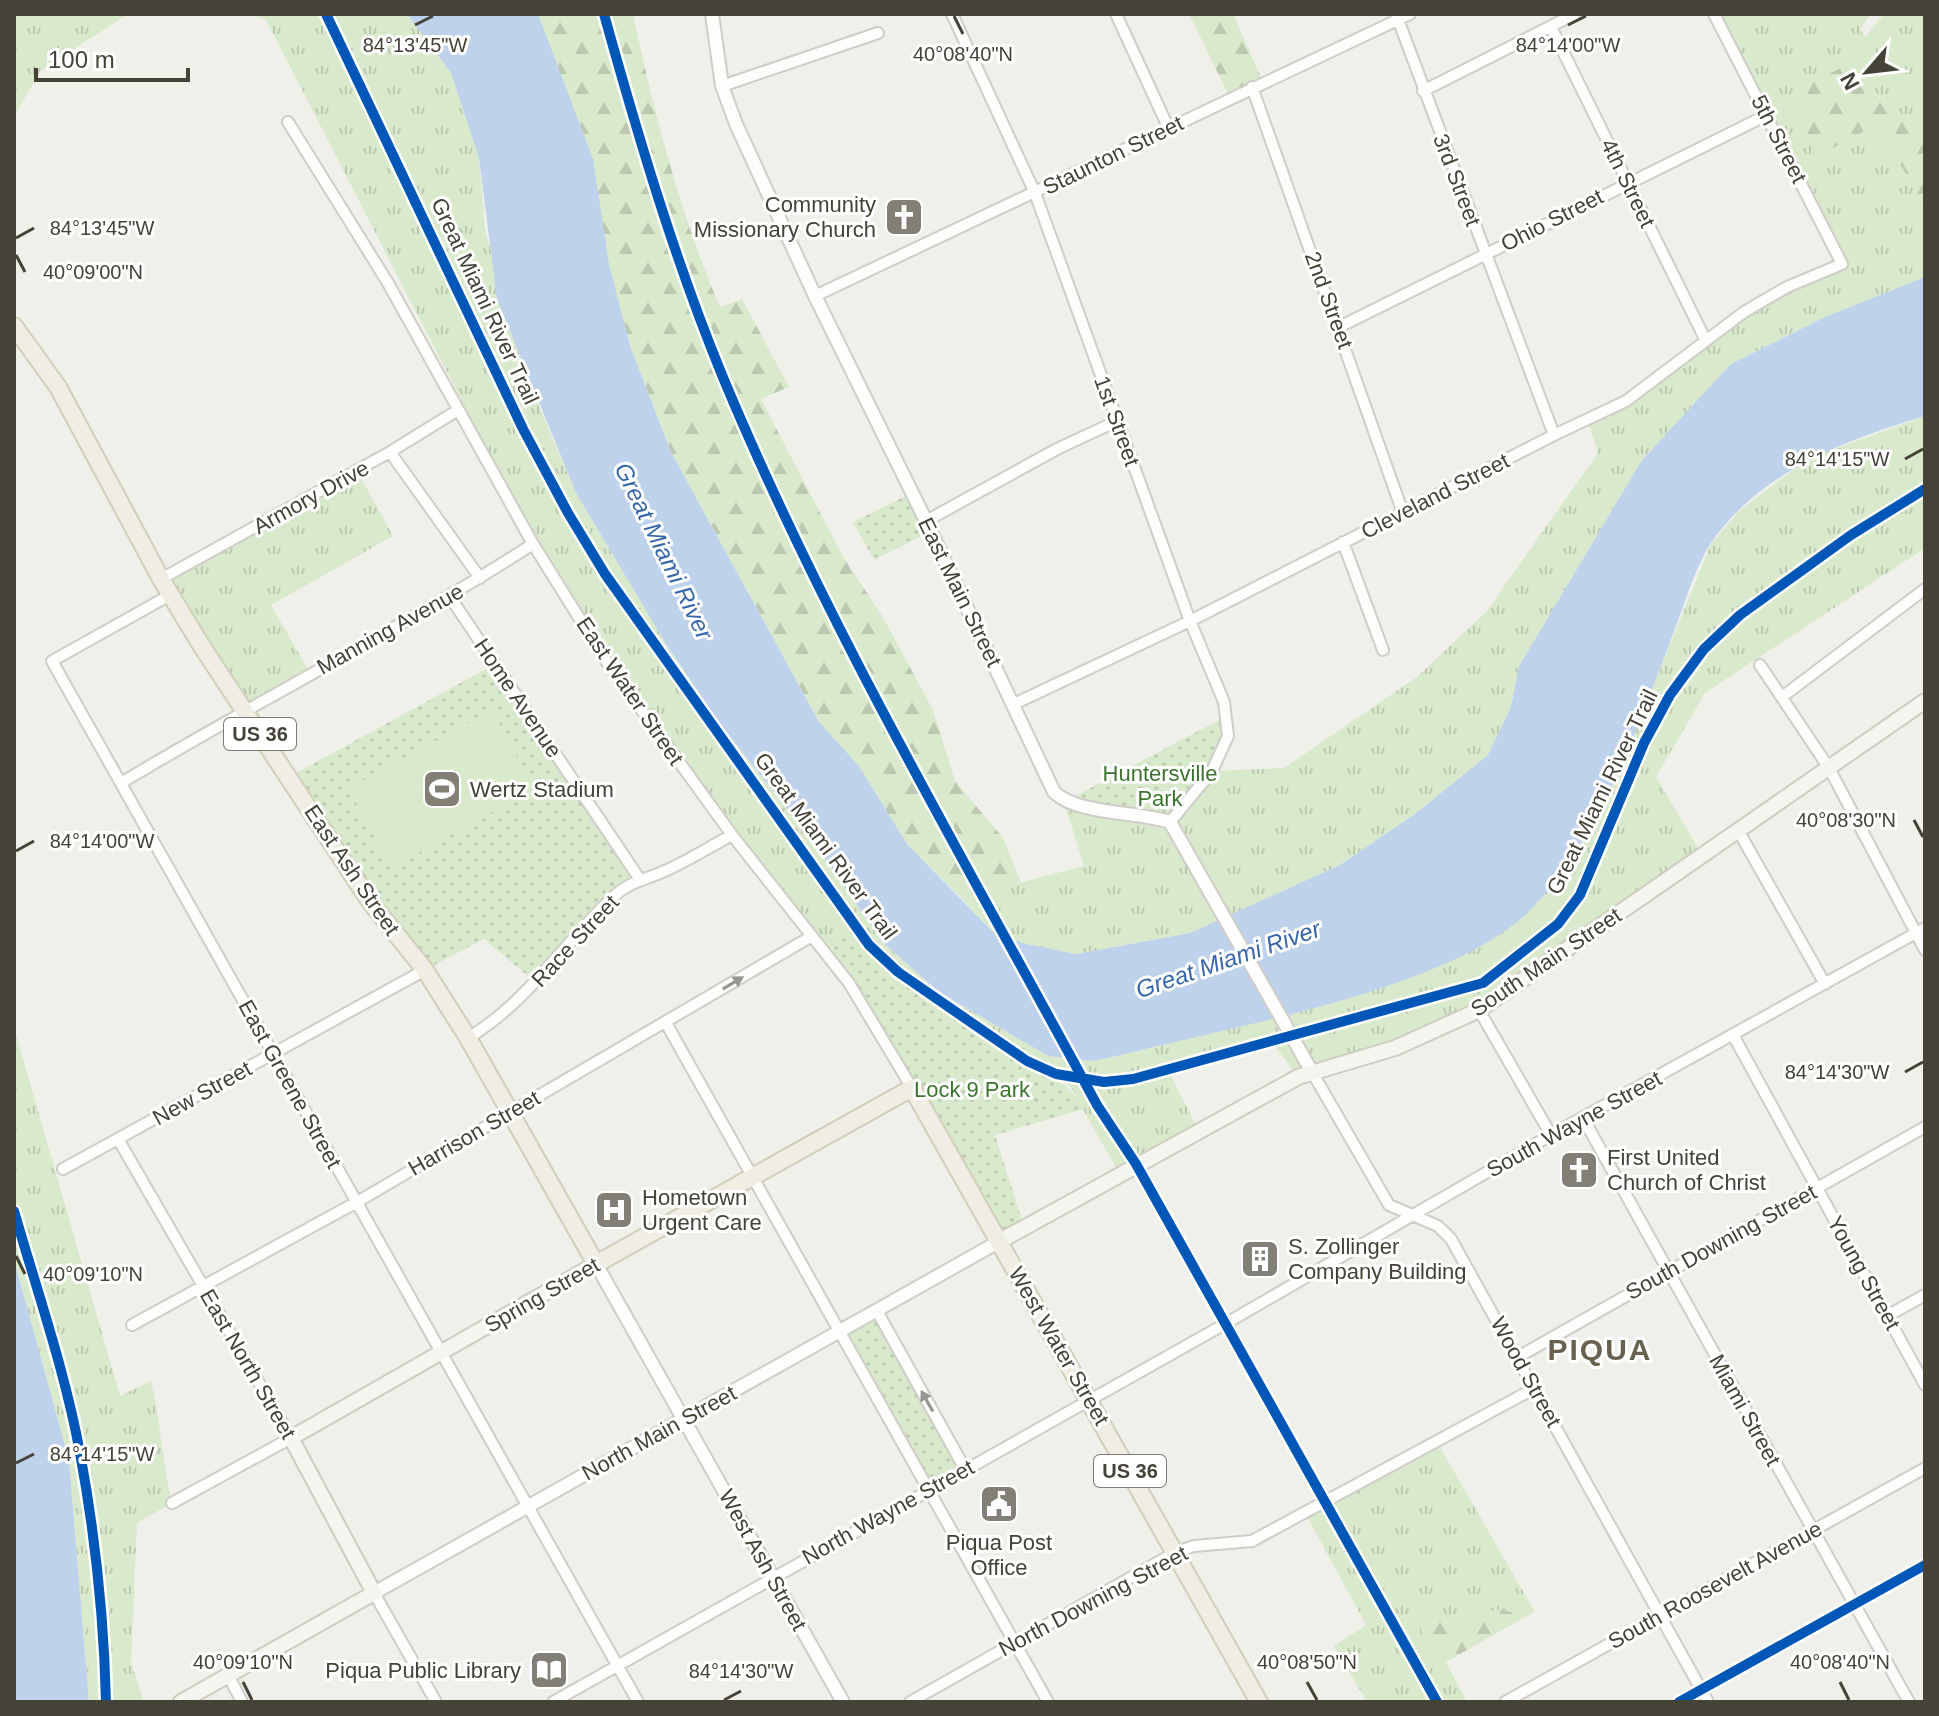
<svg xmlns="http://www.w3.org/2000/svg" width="1939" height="1716" font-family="Arial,sans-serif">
<defs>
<pattern id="grass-tufts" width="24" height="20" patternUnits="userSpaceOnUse" patternTransform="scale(2)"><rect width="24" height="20" fill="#d9e9cc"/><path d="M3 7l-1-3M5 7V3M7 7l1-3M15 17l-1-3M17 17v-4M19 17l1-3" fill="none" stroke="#bcc9b0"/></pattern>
<pattern id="forest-firs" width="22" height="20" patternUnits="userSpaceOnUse" patternTransform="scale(2)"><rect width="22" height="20" fill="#d9e9cc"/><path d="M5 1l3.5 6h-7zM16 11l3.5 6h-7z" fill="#bcc9b0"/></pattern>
<pattern id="park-dots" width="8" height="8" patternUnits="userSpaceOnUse" patternTransform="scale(2)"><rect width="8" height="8" fill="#d9e9cc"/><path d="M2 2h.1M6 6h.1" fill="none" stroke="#bcc9b0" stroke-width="1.8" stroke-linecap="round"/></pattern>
</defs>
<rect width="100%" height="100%" fill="#f0f0eb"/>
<path fill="url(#grass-tufts)" d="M14,14H128L40,71L14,117Z
M251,14H407L451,73L479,158L485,229L524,371L576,493L666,644L723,728L819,849L882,942L939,992L1048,1056L1093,1061L1126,1054L1368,990L1561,875L1616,776L1711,544L1739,511L1807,459L1925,416V548L1705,693L1656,777L1703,856L1479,1010L1298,1077L1275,1046L1171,1076L1199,1131L1119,1173L1070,1086L1021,1061L889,968L854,932L825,953L606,661L458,410L464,405L266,20Z
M1714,14H1871L1860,29L1865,37L1884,14H1925V134L1870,88L1884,58L1871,53L1870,128L1894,154L1925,206V277L1825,317L1731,364L1642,460L1519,666L1511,707L1488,755L1415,814L1340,865L1190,933L1077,954L1026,944L992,931L961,898L1084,866L1064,802L1212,771L1284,768L1417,677L1486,612L1598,453L1588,421L1626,401L1744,312L1842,264Z
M357,471L393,536L271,605L310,673L244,709L161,579Z
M14,1027L120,1396L151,1381C161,1422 162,1463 172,1503L137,1523L131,1662L144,1702H89L69,1460L14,1260Z
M1437,1442L1535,1612L1525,1617L1501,1609L1428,1656L1446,1662L1467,1702H1367L1334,1646L1366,1625L1304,1511Z"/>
<path fill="url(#forest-firs)" d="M538,14H633C654,113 680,214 720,307L742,299L789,387L761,399L841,553L884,619L933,710L955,781L1003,838L1021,882L961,898L907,844L859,766L819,722L671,452L630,346L559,75Z
M1189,14H1233L1263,82L1230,98Z
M1870,53L1885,58L1871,89L1925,134V206L1894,154L1870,128L1816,157L1790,94Z
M1501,1609L1525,1617L1446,1662L1428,1656L1420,1626Z"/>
<path fill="url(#park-dots)" d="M912,493L931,531L874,560L853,522Z
M495,664L639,878L614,896L536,983L484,939L425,970L289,777Z
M1225,717C1230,760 1195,791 1170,822L1064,802Z
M854,931C902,981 960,1020 1018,1058C1048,1079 1064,1075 1084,1109L995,1135L1024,1227L1000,1241L826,953Z
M877,1311L965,1469L928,1489L838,1333Z"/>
<path fill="#d9e9cc" d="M492,710L535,789L391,868L348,788Z"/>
<path fill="#bed2ec" d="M407,14H538L593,159L609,264L630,346L671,452L819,722L859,766L907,844L992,931L1026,944L1077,954L1190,933L1340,865L1415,814L1488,755L1511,707L1519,666L1642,460L1731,364L1825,317L1925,277V416C1848,439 1759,472 1711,543C1694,569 1684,607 1672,637C1638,725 1596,848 1527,913C1446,990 1237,1025 1126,1054L1093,1061L1048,1056L939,992L882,942L819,849L723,728L666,644L576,493L497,299L479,158L451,73Z
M14,1260L69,1460L89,1702H14Z"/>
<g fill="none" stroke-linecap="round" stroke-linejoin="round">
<g stroke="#cecdc8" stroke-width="14">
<path id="minor" d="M952,14L1035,193L1190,621L1224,702L1228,736L1212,771L1170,822
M1116,14L1168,127
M1396,14L1554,435
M1551,27L1705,339
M722,86L878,33
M1252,87L1403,513
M1423,91L1575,14
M288,122L388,283L533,544L606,661L732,835L849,983L912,1088
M815,296L1410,14
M1339,327L1767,115
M390,452L480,578
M926,521L1057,449L1117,421
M1343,542L1383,650
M161,579L390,452L458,410
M170,595L52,661L638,1702
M450,597L639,878
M1760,665L1829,768L1925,950
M1782,697L1925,589
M1014,704L1190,621L1554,435L1626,401L1744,312L1787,287L1842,264L1714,14
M121,783C257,701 399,630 533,544
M1739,832L1825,984
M1479,1010L1551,1135
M666,1023L1048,1702
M1733,1035L1925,1385
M468,1038C528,1002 563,944 613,897C627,884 639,881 655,875C682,865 707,848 732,835
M1312,1072L1389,1205L1438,1226L1451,1239L1708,1702
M1583,1118L1909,1702
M118,1139L291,1438L172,1503
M63,1169L425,970
M877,1311L965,1469
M1887,1316L1925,1295
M132,1325L357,1202L812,936
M1518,1357L1925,1127
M374,1593L436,1702
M228,1675L242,1702
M553,1702L1225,1324L1551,1135L1925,928
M910,1702L1176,1552L1194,1546L1252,1541L1535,1388
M1505,1702L1925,1468"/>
</g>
<g stroke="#cecdc8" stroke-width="16">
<path id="tertiary" d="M712,14L722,86L736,124L815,296L926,521L1054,792C1078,815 1137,811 1170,822L1312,1072
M596,1264L843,1702
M374,1593L1000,1241"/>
</g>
<g stroke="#cecdc2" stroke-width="18">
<path id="secondary" d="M1000,1241L1298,1077L1395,1048L1479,1010L1925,701
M181,1702L374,1593L291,1438L596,1264"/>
</g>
<g stroke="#d1ceb9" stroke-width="20">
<path id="primary" d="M14,326L58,387L161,579L201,645L371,903L425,970L468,1038L596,1264L912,1088L1259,1702"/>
</g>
<use href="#minor" stroke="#fdfdfc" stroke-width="10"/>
<use href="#tertiary" stroke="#fdfdfc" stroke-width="12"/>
<use href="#secondary" stroke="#f5f5ef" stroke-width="14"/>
<use href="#primary" stroke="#f0eee4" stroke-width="16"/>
<g stroke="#fff" stroke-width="15">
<path id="cycleway" d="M326,14L523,429L568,513L605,574L869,945L898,972L1027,1061L1056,1074L1104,1082L1133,1079L1483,983L1558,924L1580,895L1644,743L1670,695L1704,649L1740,615L1851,535L1925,489
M604,14C638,136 674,258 722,375C827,628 967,864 1097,1105L1136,1164L1437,1702
M14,1211C37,1291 65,1371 80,1453C95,1534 104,1619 106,1702
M1679,1702L1925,1565"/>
</g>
<use href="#cycleway" stroke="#0057b8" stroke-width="10"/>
</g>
<defs><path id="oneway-solid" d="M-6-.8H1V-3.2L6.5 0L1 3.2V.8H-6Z" transform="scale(2)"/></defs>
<g fill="#989690">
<use href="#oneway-solid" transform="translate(733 983) rotate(-31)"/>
<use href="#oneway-solid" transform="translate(927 1401) rotate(-119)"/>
</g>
<path fill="none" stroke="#454237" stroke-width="3" d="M954,16L963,34M415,25L433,16M1568,25L1586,16M16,238L34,228M16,255L25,272M1905,459L1923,449M1914,820L1923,837M16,851L34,841M1905,1072L1923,1062M16,1256L25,1274M16,1463L34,1454M243,1682L252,1700M1307,1682L1317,1700M1840,1682L1849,1700M724,1700L741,1691"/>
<defs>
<g id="church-square" transform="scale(2)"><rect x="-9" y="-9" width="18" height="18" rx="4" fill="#817f76" stroke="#fff"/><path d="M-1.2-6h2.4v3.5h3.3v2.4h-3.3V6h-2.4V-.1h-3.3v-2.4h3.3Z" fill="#fff"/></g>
<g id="stadium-square" transform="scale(2)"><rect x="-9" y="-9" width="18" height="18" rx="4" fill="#817f76" stroke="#fff"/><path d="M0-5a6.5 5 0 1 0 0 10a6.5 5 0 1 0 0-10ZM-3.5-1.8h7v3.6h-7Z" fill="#fff"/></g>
<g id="hospital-square" transform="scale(2)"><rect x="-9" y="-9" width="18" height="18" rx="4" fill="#817f76" stroke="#fff"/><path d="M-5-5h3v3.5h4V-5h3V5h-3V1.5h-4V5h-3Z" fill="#fff"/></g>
<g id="building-square" transform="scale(2)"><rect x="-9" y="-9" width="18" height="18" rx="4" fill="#817f76" stroke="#fff"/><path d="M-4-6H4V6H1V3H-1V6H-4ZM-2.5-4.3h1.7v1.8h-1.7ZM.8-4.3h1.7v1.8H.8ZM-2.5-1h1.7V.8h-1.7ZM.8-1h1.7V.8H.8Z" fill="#fff"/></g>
<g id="civic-square" transform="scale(2)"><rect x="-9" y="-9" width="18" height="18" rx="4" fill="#817f76" stroke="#fff"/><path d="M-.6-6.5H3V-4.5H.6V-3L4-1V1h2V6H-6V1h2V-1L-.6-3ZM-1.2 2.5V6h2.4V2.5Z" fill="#fff"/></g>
<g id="library-square" transform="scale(2)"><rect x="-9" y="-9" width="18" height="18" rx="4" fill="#817f76" stroke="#fff"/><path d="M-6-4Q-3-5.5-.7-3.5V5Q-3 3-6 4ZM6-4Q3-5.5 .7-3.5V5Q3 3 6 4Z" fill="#fff"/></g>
</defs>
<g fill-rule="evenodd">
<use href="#church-square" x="904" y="217"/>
<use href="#stadium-square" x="442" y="789"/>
<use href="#church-square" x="1579" y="1170"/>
<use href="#hospital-square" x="614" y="1210"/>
<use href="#building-square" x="1260" y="1259"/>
<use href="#civic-square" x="999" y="1504"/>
<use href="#library-square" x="549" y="1670"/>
</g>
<g text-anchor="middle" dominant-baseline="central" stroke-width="6" stroke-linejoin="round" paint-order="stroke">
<g fill="#fff" stroke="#7d7b73" stroke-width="2">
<rect x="224" y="718" width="72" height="32" rx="6"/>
<rect x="1094" y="1455" width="72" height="32" rx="6"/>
</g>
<g font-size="20" font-weight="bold" fill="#454237">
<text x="260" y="734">US 36</text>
<text x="1130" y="1471">US 36</text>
</g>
<g font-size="22" fill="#454237" stroke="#fff">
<text transform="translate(1779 139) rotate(63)">5th Street</text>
<text transform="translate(1113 155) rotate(-26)">Staunton Street</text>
<text transform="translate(1457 180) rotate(69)">3rd Street</text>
<text transform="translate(1628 183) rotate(64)">4th Street</text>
<text transform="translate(1552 220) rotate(-27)">Ohio Street</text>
<text transform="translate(1329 300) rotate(70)">2nd Street</text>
<text transform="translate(485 301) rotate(65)">Great Miami River Trail</text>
<text transform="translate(1117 421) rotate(70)">1st Street</text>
<text transform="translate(1435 496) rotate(-27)">Cleveland Street</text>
<text transform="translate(311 497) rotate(-29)">Armory Drive</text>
<text transform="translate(960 592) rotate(64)">East Main Street</text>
<text transform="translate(390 629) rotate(-29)">Manning Avenue</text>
<text transform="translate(630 691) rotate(56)">East Water Street</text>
<text transform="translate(518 698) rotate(56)">Home Avenue</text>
<text transform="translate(1602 792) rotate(-64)">Great Miami River Trail</text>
<text transform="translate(826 846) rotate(54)">Great Miami River Trail</text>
<text transform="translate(352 870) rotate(56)">East Ash Street</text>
<text transform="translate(575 941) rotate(-47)">Race Street</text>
<text transform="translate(1546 962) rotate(-34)">South Main Street</text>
<text transform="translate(290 1084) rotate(61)">East Greene Street</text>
<text transform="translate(202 1093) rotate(-29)">New Street</text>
<text transform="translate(1574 1124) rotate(-29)">South Wayne Street</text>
<text transform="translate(474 1133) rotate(-30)">Harrison Street</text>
<text transform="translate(1721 1242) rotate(-29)">South Downing Street</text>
<text transform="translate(1864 1273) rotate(61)">Young Street</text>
<text transform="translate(542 1295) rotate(-30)">Spring Street</text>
<text transform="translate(1059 1346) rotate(60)">West Water Street</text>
<text transform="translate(248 1364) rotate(60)">East North Street</text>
<text transform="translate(1526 1372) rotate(61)">Wood Street</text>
<text transform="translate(1745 1410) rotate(61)">Miami Street</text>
<text transform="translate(659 1433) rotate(-29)">North Main Street</text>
<text transform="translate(888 1512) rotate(-29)">North Wayne Street</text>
<text transform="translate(763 1560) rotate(61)">West Ash Street</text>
<text transform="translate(1715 1585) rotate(-29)">South Roosevelt Avenue</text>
<text transform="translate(1093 1601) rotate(-28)">North Downing Street</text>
</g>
<g font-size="22" fill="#454237" stroke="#fff" text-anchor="start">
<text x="876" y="204" text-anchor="end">Community<tspan x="876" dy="25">Missionary Church</tspan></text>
<text x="470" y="789">Wertz Stadium</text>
<text x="1607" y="1157">First United<tspan x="1607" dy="25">Church of Christ</tspan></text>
<text x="642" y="1197">Hometown<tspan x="642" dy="25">Urgent Care</tspan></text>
<text x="1288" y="1246">S. Zollinger<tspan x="1288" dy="25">Company Building</tspan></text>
<text x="999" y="1542" text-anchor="middle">Piqua Post<tspan x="999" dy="25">Office</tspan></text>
<text x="521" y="1670" text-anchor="end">Piqua Public Library</text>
</g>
<g font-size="22" fill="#3d742e" stroke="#fff">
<text x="1160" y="773">Huntersville<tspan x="1160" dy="25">Park</tspan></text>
<text x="972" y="1089">Lock 9 Park</text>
</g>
<g font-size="24" font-style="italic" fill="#3767ab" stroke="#fff">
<text transform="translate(664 551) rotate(64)">Great Miami River</text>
<text transform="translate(1228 959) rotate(-19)">Great Miami River</text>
</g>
<g font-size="30" font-weight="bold" letter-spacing="2" fill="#68614f" stroke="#fff">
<text x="1600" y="1349">PIQUA</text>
</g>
</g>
<g font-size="20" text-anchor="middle" fill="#454237" stroke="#fff" stroke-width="6" stroke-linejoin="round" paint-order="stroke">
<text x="415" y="52">84°13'45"W</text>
<text x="1568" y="52">84°14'00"W</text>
<text x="963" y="61">40°08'40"N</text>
<text x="102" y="235">84°13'45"W</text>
<text x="93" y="279">40°09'00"N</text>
<text x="1837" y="466">84°14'15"W</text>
<text x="1846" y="827">40°08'30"N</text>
<text x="102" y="848">84°14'00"W</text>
<text x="1837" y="1079">84°14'30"W</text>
<text x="93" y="1281">40°09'10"N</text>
<text x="102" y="1461">84°14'15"W</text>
<text x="243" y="1669">40°09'10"N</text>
<text x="1307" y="1669">40°08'50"N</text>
<text x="1840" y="1669">40°08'40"N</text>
<text x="741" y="1678">84°14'30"W</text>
</g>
<rect width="1939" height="1716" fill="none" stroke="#454237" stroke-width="32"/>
<g transform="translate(1867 72) rotate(242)" stroke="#ffffff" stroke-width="6" paint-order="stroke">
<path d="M0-6L14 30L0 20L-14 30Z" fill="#454237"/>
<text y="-12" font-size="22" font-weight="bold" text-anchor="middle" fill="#454237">N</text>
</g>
<path d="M36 68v12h152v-12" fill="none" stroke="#454237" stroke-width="4"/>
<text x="48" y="68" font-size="24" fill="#454237" stroke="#ffffff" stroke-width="6" paint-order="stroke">100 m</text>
</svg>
